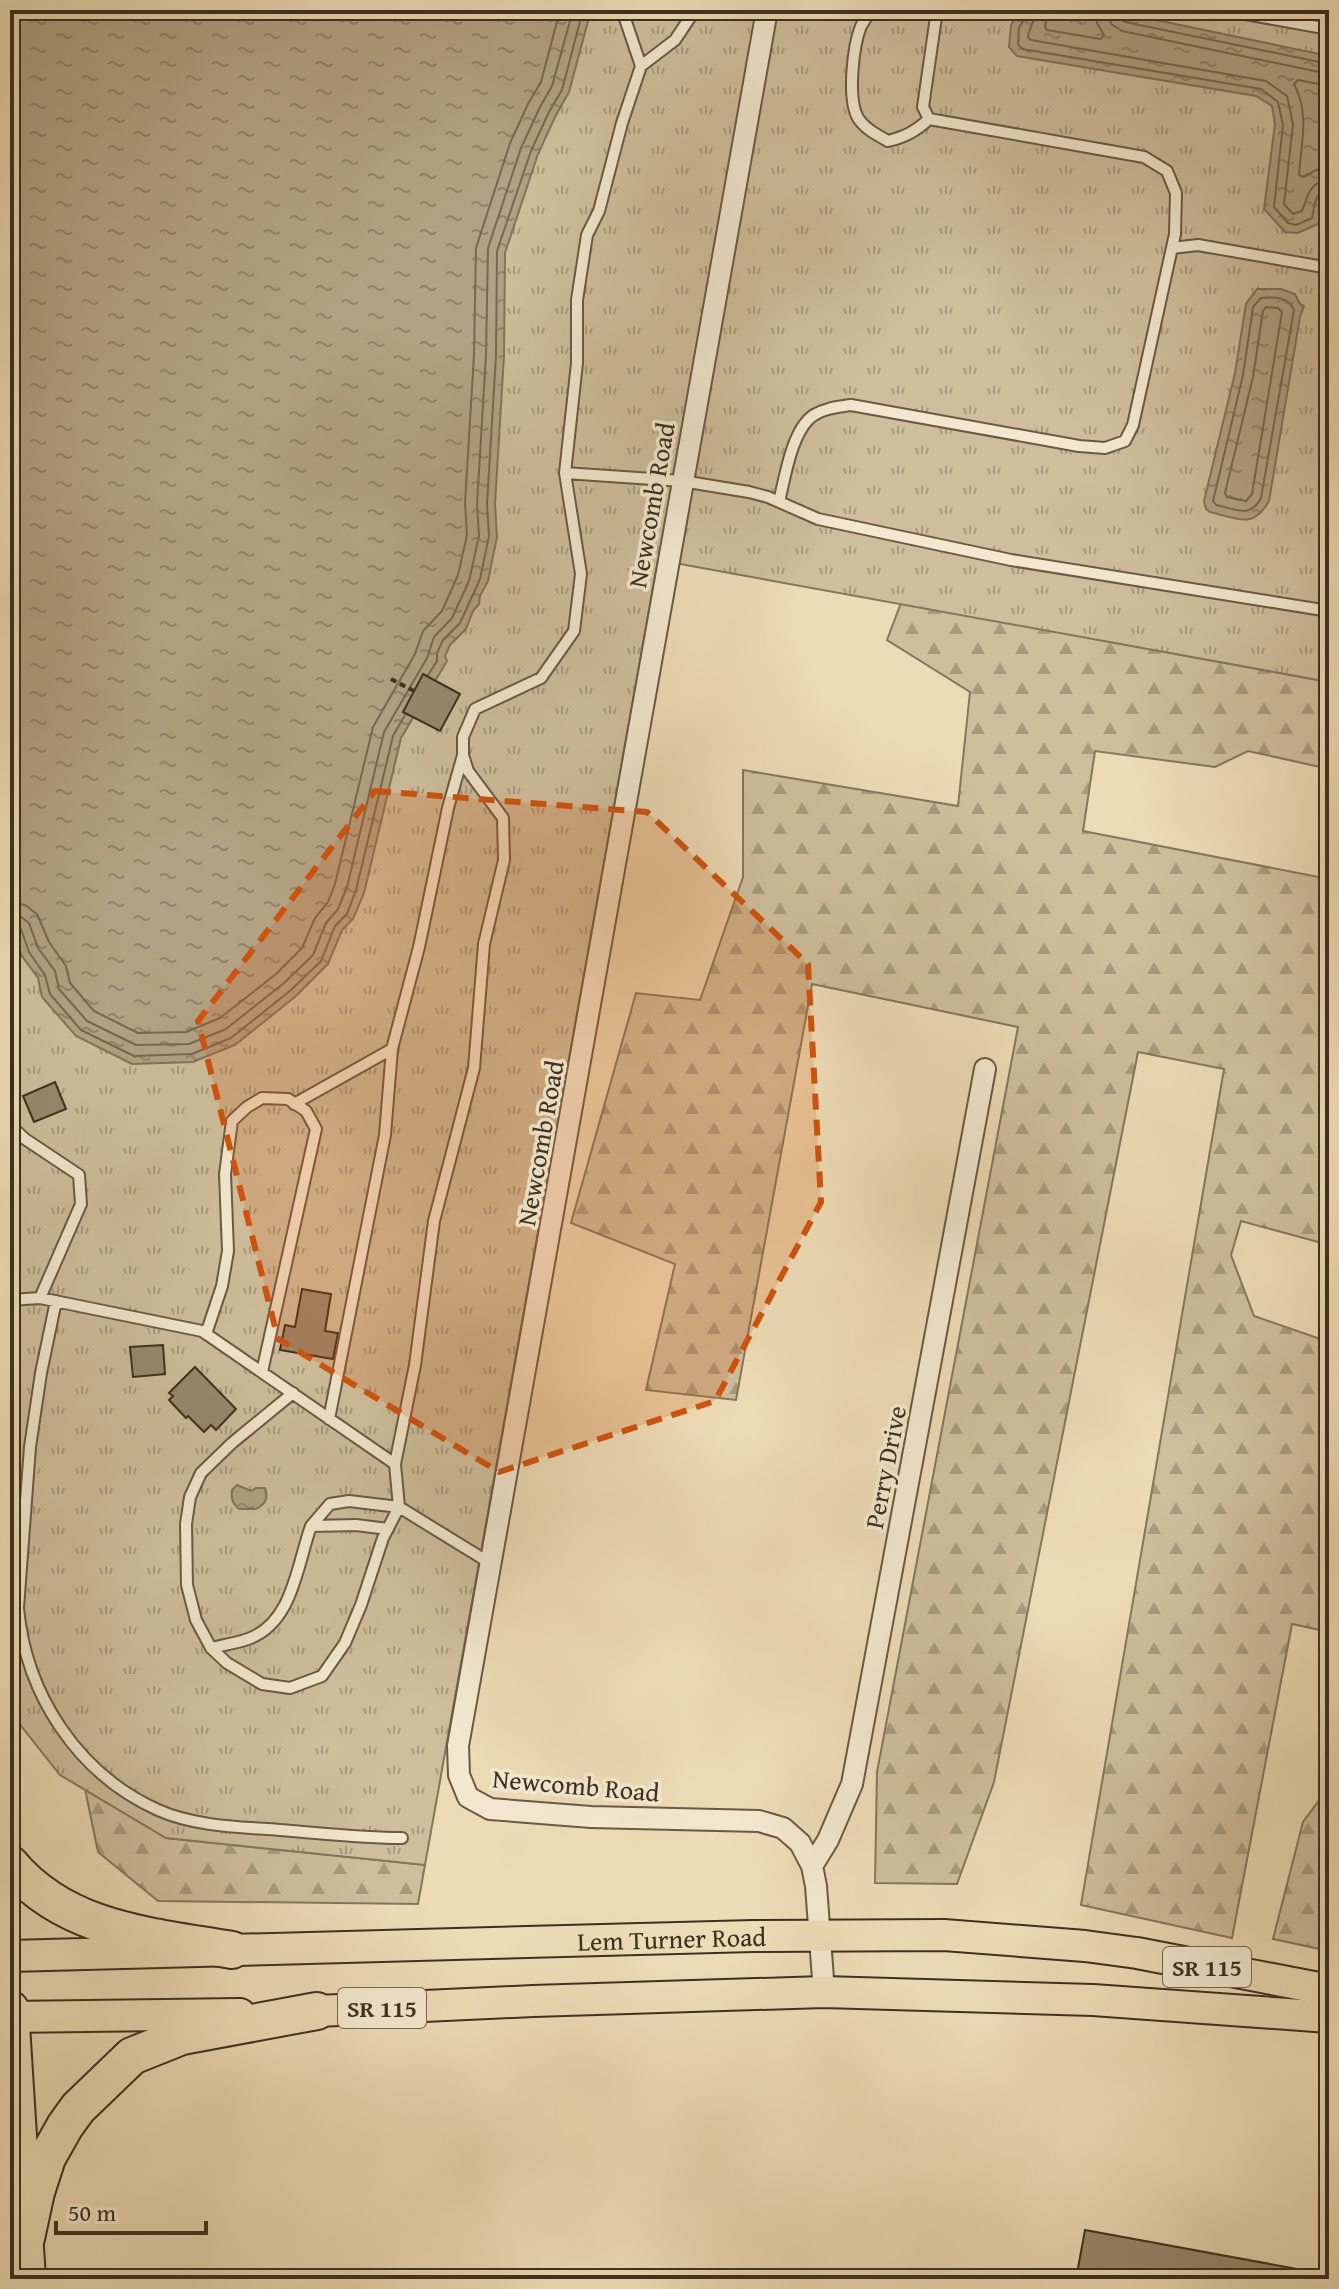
<svg xmlns="http://www.w3.org/2000/svg" width="1339" height="2289" font-family="'Gentium Book Plus',serif">
<defs>
<pattern id="forest-firs" width="22" height="20" patternUnits="userSpaceOnUse" patternTransform="scale(2)"><rect width="22" height="20" fill="#cfbe9c"/><path d="M5 1l3.5 6h-7zM16 11l3.5 6h-7z" fill="#a99b7f"/></pattern>
<pattern id="park-tufts" width="24" height="20" patternUnits="userSpaceOnUse" patternTransform="scale(2)"><rect width="24" height="20" fill="#cfbe9c"/><path d="M3 7l-1-3M5 7V3M7 7l1-3M15 17l-1-3M17 17v-4M19 17l1-3" fill="none" stroke="#a99b7f"/></pattern>
<pattern id="water-ripples" width="26" height="14" patternUnits="userSpaceOnUse" patternTransform="scale(2)"><rect width="26" height="14" fill="#b2a182"/><path d="M2 4q2-2 4 0t4 0M15 11q2-2 4 0t4 0" fill="none" stroke="#92846a"/></pattern>
</defs>
<rect width="100%" height="100%" fill="#eddbb5"/>
<filter id="stains"><feTurbulence type="fractalNoise" baseFrequency=".0025" numOctaves="4"/><feColorMatrix values="0 0 0 0 .2 0 0 0 0 .09 0 0 0 0 .02 0 0 0 .5 -.17"/></filter>
<radialGradient id="worn" r=".72"><stop offset=".6" stop-color="#630" stop-opacity="0"/><stop offset="1" stop-color="#630" stop-opacity=".3"/></radialGradient>
<path fill="url(#forest-firs)" stroke="#86765e" stroke-width="2" d="M901,603L1329,682V769L1248,751L1215,767L1095,751L1083,831L1329,879V1245L1241,1221L1231,1255L1254,1316L1329,1342V1632L1292,1624L1232,1938L1081,1905L1224,1069L1138,1052L994,1782L957,1884L875,1883L877,1772L1018,1027L812,984L736,1400L646,1390L675,1264L571,1223L636,993L700,1000L743,877V770L958,806L970,692L887,640Z
M1329,1787V1951L1273,1939L1303,1822Z
M85,1789L166,1838L425,1865L418,1904L158,1901L98,1852Z"/>
<path fill="url(#park-tufts)" stroke="#86765e" stroke-width="2" d="M10,10H1329V682L658,560L425,1865L166,1838L60,1775L10,1712Z"/>
<path fill="url(#water-ripples)" stroke="#84735b" stroke-width="2" d="M10,10H591L569,92L556,115L538,154L505,253L504,356L495,504L497,537L488,581L480,596L479,604L473,611L466,629L450,645L445,656L447,661L401,738L364,893L353,919L342,930L328,964L296,996L235,1045L193,1062L132,1064L76,1036L42,997L38,978L22,956L10,922Z
M1020,10H1108L1329,56L1327,194L1322,206L1320,223L1298,233L1285,232L1264,209L1275,124L1272,106L1256,96L1017,56L1009,47L1011,25Z
M1257,289H1281L1295,294L1300,304L1304,306L1300,317L1269,501C1253,530 1237,518 1210,512L1206,509L1204,501L1235,373L1246,304Z
M237,1485L251,1491L256,1488H265C269,1499 265,1504 256,1509H239C232,1503 231,1499 232,1490Z"/>
<g fill="none" stroke-linecap="round" stroke-linejoin="round">
<path stroke="#786851" stroke-width="2" d="M1026,10V16L1019,28L1018,44L1022,49L1261,89L1278,102L1283,125L1274,207L1288,223L1296,225L1312,218C1315,206 1314,191 1329,190
M1036,10C1036,20 1029,27 1028,37L1031,40L1266,81L1287,96L1293,124L1284,204L1293,214L1302,211C1308,196 1309,182 1329,180
M1048,10L1045,27L1047,30L1101,39L1104,35L1097,23L1096,10
M1108,10L1111,24L1122,31L1329,74
M1118,10L1119,17L1125,22L1329,64
M1329,86L1298,80L1294,84C1310,114 1301,143 1299,175L1304,177L1316,170L1329,168
M1261,298C1275,297 1288,296 1294,310L1261,498C1250,519 1236,509 1216,505L1213,501L1243,375L1253,307Z
M1266,307L1278,308L1282,312L1252,494L1246,501L1227,497L1225,493L1253,377L1263,311Z
M428,675L437,661V653L443,640L460,623L480,579L489,536L487,504L496,356L497,251L531,151L549,112L562,90L583,10
M10,902L25,905L37,914L49,942L66,966L70,983L94,1011L138,1033L186,1032L220,1018L276,974L302,948L315,918L328,902L335,884L373,727L415,654L423,631L442,611L458,575L467,535L465,503L474,355L476,248L510,143L529,102L541,82L560,10
M10,914L20,916L29,923L38,948L55,971L59,989L87,1021L136,1045L189,1044L226,1029L284,983L313,955L326,923L338,909L347,887L384,732L427,658L434,637L452,618L469,581L479,536L477,504L486,355L488,248L521,148L540,107L552,86L573,10
M10,924L16,925L21,929L29,952L45,975L50,994L81,1030L134,1056L192,1054L231,1038L291,990L321,961L335,926L347,914L356,890L393,736L405,715"/>
</g>
<path fill="#99886d" stroke="#3e2f20" stroke-width="2" d="M423,674L460,694L440,731L403,712Z
M55,1082L66,1109L34,1122L23,1096Z
M302,1289L331,1294L325,1331L338,1333L333,1359L280,1350L285,1325L295,1327Z
M163,1345L165,1374L133,1377L130,1347Z
M195,1367L236,1409L216,1430L211,1425L204,1432L188,1416L186,1418L169,1400L173,1396L169,1393Z
M1085,2230L1308,2271L1307,2279H1076Z"/>
<g fill="none" stroke-linecap="round" stroke-linejoin="round">
<g stroke="#6a5a45" stroke-width="14">
<path id="service" d="M871,10C868,15 864,21 861,26C853,46 847,99 858,118C865,129 877,135 888,141C905,137 916,131 929,119
M1223,10L1329,29
M641,66L675,40L695,10
M1172,248L1198,245L1329,268
M565,473L682,481L749,492L768,497L818,519L1011,560L1329,611
M779,502C785,477 792,429 814,415C825,408 838,407 851,405L1079,446L1105,448L1125,441L1133,425L1175,234L1176,193L1167,171L1144,157L929,119L923,107L937,10
M294,1104L392,1049L419,947L448,808L463,755
M10,1125L25,1139L79,1175L81,1204L40,1298
M10,1300L40,1298L202,1331L395,1464L399,1507L490,1563
M56,1301L41,1373L30,1447L18,1608C26,1695 78,1774 158,1810C198,1828 249,1827 292,1831C328,1834 365,1838 402,1838
M206,1334L222,1286L228,1251L225,1174L232,1121L247,1107L262,1098L288,1099L306,1111L316,1129L262,1372
M293,1393L232,1443L201,1473L190,1497L186,1524L187,1585L196,1620L211,1648L227,1663L262,1684L290,1688L322,1676L345,1643L361,1605L383,1538L399,1507L349,1501L330,1504L311,1526L356,1525L388,1529
M329,1419L385,1135L392,1049
M395,1464L415,1365L434,1221L474,1068L484,944L504,860L503,818L468,771L463,755V737L475,709L541,678L574,631L581,574L565,473L577,363V300L587,235L599,211L622,123L641,66L622,10
M211,1648C223,1645 237,1643 248,1639C293,1623 297,1565 311,1526"/>
</g>
<g stroke="#6a5a45" stroke-width="24">
<path id="minor" d="M767,10L458,1746L459,1775L468,1797L490,1809L591,1817L759,1821L783,1828L800,1843L812,1866L816,1886L824,1992
M812,1866L828,1840L852,1784L985,1069"/>
</g>
<g stroke="#3e2f20" stroke-width="34">
<g id="primary">
<path id="s1" d="M10,1956L753,1936L944,1935L1085,1946L1137,1953L1329,1990"/>
<path d="M296,2012L533,2001L824,1992L1093,2000L1329,2017"/>
<path d="M10,2017L240,2014"/>
</g>
</g>
<g stroke="#3e2f20" stroke-width="40">
<path id="motorway" d="M10,1864C66,1931 151,1936 232,1950
M10,2009L27,2279
M26,2238L36,2192L47,2158L65,2126L78,2108L132,2056L182,2036L317,2011"/>
</g>
<path stroke="#3e2f20" stroke-width="4" stroke-dasharray="6 4" stroke-linecap="butt" d="M391,679L414,691"/>
<use href="#service" stroke="#f3e8cf" stroke-width="10"/>
<use href="#minor" stroke="#f3e8cf" stroke-width="20"/>
<use href="#primary" stroke="#eddbb5" stroke-width="30"/>
<use href="#motorway" stroke="#eddbb5" stroke-width="36"/>
</g>
<path fill="#ce530f" fill-opacity="0.2" stroke="#ce530f" stroke-width="6" stroke-dasharray="16 10" stroke-linejoin="round" d="M375,791L647,812L808,964L821,1202L715,1401L499,1472L278,1339L198,1021Z"/>
<g text-anchor="middle" dominant-baseline="central" stroke-width="7" stroke-linejoin="round" paint-order="stroke">
<g fill="#f3e8cf" stroke="#746654" stroke-width="2">
<rect x="1163" y="1947" width="88" height="40" rx="6"/>
<rect x="338" y="1988" width="88" height="40" rx="6"/>
</g>
<g font-size="24" font-weight="bold" fill="#3e2f20">
<text x="1207" y="1967">SR 115</text>
<text x="382" y="2008">SR 115</text>
</g>
<g font-size="26" fill="#3e2f20" stroke="#f3e8cf">
<text transform="translate(651 505) rotate(-80)">Newcomb Road</text>
<text transform="translate(540 1143) rotate(-80)">Newcomb Road</text>
<text transform="translate(885 1467) rotate(-79)">Perry Drive</text>
<text transform="translate(576 1785) rotate(5)">Newcomb Road</text>
<text stroke="none"><textPath href="#s1" startOffset="662">Lem Turner Road</textPath></text>
</g>
</g>
<rect width="1339" height="2289" fill="none" stroke="#eddbb5" stroke-width="40"/>
<rect x="12" y="12" width="1315" height="2265" fill="none" stroke="#3e2f20" stroke-width="4"/>
<rect x="20" y="20" width="1299" height="2249" fill="none" stroke="#3e2f20" stroke-width="2"/>
<path d="M56 2221v12h150v-12" fill="none" stroke="#3e2f20" stroke-width="4"/>
<text x="68" y="2221" font-size="24" fill="#3e2f20" stroke="#f3e8cf" stroke-width="6" paint-order="stroke">50 m</text>
<rect width="100%" height="100%" filter="url(#stains)"/>
<rect width="100%" height="100%" fill="url(#worn)"/>
</svg>
